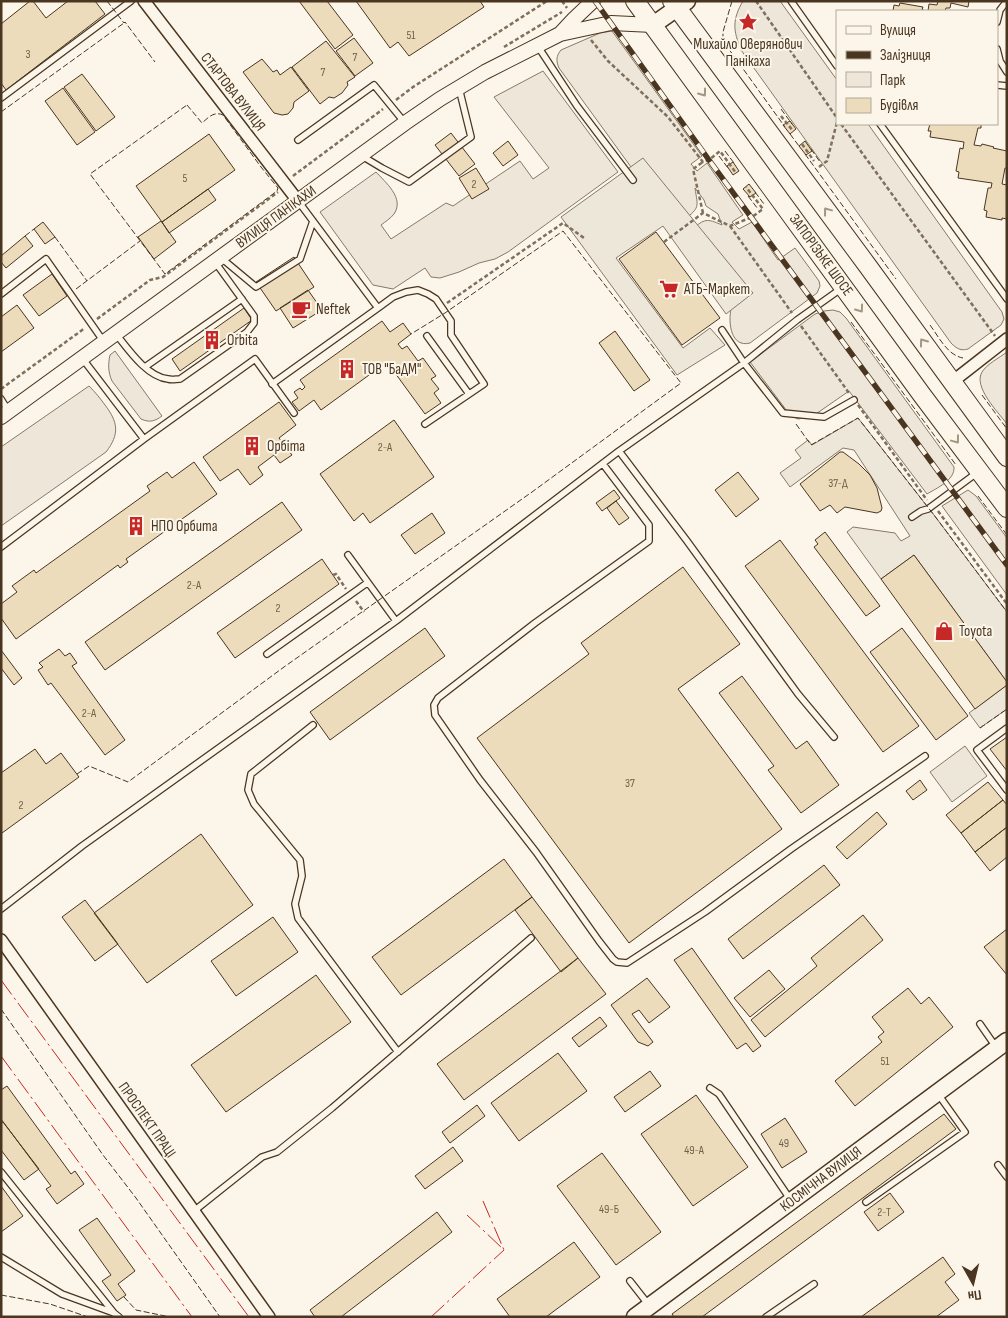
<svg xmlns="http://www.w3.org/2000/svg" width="1008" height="1318" font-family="'Sofia Sans Condensed',sans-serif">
<rect width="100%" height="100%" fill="#fbf6e9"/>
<path fill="#ede6d9" stroke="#887966" d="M743,1H780L837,80V124H868L1002,312L1004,319L1001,325L968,349C961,351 957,349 951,343L741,50C733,30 732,20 743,1Z
M612,31L702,156L691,164L697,171L707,163L743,215L732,222L739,229L752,222L778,260L795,248L819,281L820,286L817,293L750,343C731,348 728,323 731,309L692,229C705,219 706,218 722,225L718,214L706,206L704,200L695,188C698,208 700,207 684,220L631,167L559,68C556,61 556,56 561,50L600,33Z
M543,71L618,172L508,252L495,259L479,263L459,272L440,278L431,277L425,268L393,289L373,285L320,212L376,172C385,182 405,198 394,214C391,218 385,222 381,225L391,239L446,203L453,206L520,161L533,179L549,168L494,97Z
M833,310L840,312L846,318L954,467C955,480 937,488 927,494L849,391L813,416L798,419L790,415L750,362L815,314L824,311Z
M115,351L162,416C155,421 150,423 141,419L112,381C108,372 108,364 110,355Z
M1007,352V424C998,412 973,387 982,372C987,364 999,358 1007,352Z
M89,386C95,392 100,398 105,405C118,422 120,434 106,452L1,526V447Z
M968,490L976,496L1007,538V595L942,506Z"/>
<path fill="#ede7d9" stroke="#887966" d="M643,158L753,293L726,314L663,226L616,258L683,348L710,328L725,345L677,375L561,217Z
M858,418L934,515L1007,612V682L914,555L881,579L847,532L853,527L895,533L901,541L910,536L854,450L843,448L790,487L780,473L801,458L795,450L808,440L812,445Z
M1007,685V709L980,728L969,713Z
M965,746L987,776L952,802L930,772Z"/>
<path fill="#ecdcbc" stroke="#4a3520" d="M30,1H33L46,18L68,1H95L105,14L6,90L1,83V24Z
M299,1H327L353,35L335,49Z
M356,1H480L484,7L409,56L398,42L390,48Z
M938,1H969L968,7L951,3L950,8H946L945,11H893L894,5L899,6L900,3L923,7L922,10L928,11L929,4L937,5Z
M354,38L373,63L355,76L336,51Z
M326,41L355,77L347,82L348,85L342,93L334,98L329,97L320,104L292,67Z
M262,59L273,72L277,70L280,75L291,67L309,91L294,102L293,108L288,114L282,115L274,113L243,72Z
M82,74L115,117L96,131L64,87Z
M63,88L95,132L77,145L45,101Z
M790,121L796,129L790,134L783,125Z
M930,124H981V128H978L974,145L981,146L982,144L994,147L993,148L1007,151V168H1005L1002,184L1007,185V219L1002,218V220L986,217L987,211L984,210L988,188H991L992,183L958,178L959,172L956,171L960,148L963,149L964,142L930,137L931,131H928Z
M451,133L475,164L459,176L435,145Z
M209,134L235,170L162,222L136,186Z
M508,141L518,155L503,166L493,153Z
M805,141L812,151L806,155L799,146Z
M733,162L739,171L733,175L727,166Z
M476,168L489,189L472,199L459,178Z
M749,184L756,193L750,197L743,189Z
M208,189L216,200L169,233L162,222Z
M161,221L176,242L154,259L138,237Z
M43,222L55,237L45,244L34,229Z
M656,232L720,318L682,345L619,259Z
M25,236L33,246L6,268L1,262V256Z
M294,257L314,287L276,311L256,282Z
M52,274L67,296L39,316L23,295Z
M308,290L322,310L293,328L280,308Z
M17,305L34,328L1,352V317Z
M244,308L252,320L180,371L172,359Z
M382,321L390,332L403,323L411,334L398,344L402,349L407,346L418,361L423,358L436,376L431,379L439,389L434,393L441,403L425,414L387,362L321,410L314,400L299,411L292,402L298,398L294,392L300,388L302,390L305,387L300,380Z
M615,331L650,380L634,391L599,343Z
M279,402L296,425L279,438L292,455L280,463L274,455L258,467L263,475L250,485L238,469L220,481L203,457Z
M394,420L434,477L370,523L363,513L354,521L320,474Z
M840,452H843L859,464L870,475L877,488L882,508L881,511L877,513L845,507L837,513L830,505L820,511L800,484Z
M194,462L217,494L126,559L128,562L120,568L118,565L16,639L1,618V604L17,592L12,586L34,570L36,573L150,491L147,486L167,472L172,478Z
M738,472L759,499L736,517L715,490Z
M614,490L620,498L602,511L596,503Z
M616,501L629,518L619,525L607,508Z
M282,502L302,530L105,670L85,642Z
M432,513L445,533L415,554L401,535Z
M825,532L880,606L866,616L814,547L818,544L815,540Z
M780,540L919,726L883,752L745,566Z
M914,555L1007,682V685L975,709L881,579Z
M322,559L339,584L235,658L217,633Z
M683,567L740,644L678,689L782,829L629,943L477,738L589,654L581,643Z
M425,628L445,656L330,740L310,712Z
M902,628L968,716L936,740L870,652Z
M59,649L65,656L70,653L77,663L72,666L125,740L105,755L51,683L48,685L38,670L43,667L39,663Z
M1,650L22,678L14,685L1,668Z
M742,676L796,749L807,741L839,785L801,813L768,770L774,766L719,693Z
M1007,737V771L990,749Z
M35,749L46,764L61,753L79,777L2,833L1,832V773Z
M920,780L927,790L913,800L906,791Z
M988,782L1003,800L961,833L946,815Z
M1003,800L1007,805V827L975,852L961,833Z
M877,812L887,824L847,859L836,847Z
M1007,827V857L990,871L975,852Z
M201,834L253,905L147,983L94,913Z
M504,859L532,897L401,995L372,957Z
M824,865L840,885L743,959L728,939Z
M532,897L578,958L561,972L515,910Z
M85,900L118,944L95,961L62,917Z
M863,915L883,940L765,1037L751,1020L817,966L811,958Z
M273,917L298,952L236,996L211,961Z
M1007,929V975L984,947Z
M692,948L761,1046L753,1052L746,1043L737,1049L674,960Z
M578,958L606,994L464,1100L437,1064Z
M769,970L785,989L750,1017L734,998Z
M316,975L351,1022L226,1112L191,1065Z
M647,978L670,1007L649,1023L639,1010L632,1014L653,1042L648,1046L638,1042L611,1005Z
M908,988L921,1004L929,997L953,1027L855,1106L835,1081L882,1042L878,1037L884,1032L872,1017Z
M600,1017L607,1026L579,1047L572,1038Z
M558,1053L587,1091L519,1141L491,1103Z
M650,1071L661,1086L625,1112L614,1097Z
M7,1086L71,1174L75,1171L84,1184L57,1204L46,1189L51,1186L1,1119V1090Z
M696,1095L748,1167L693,1206L641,1134Z
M477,1105L485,1116L450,1143L442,1132Z
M944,1114L956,1129L702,1317H674L672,1314Z
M785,1118L807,1152L782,1168L761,1134Z
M3,1122L39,1169L24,1180L1,1150V1123Z
M453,1147L463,1161L425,1189L415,1176Z
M602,1153L661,1232L616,1265L557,1186Z
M1,1186L23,1216L1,1232Z
M890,1193L904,1212L878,1231L864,1212Z
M437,1212L452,1232L341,1317H315L310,1310Z
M97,1218L135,1271L118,1284L126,1295L117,1301L102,1281L111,1275L79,1230Z
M574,1242L600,1277L546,1317H510L497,1299Z
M943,1257L955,1274L945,1282L959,1300L936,1317H861Z"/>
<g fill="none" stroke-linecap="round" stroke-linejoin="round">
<g stroke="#4a3520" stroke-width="8">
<path id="service" d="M791,1L837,66
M997,22L1000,10L1007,1
M537,45L577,106L633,180
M997,49L1000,61L1007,72
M997,85L1007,86
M1,98L131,1
M880,124L1007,299
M298,140L374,85L405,123
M362,156L382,168L409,182L471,137L459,88
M220,257L256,287L300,259L313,221
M1,294L46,259L104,342
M378,308L393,297L406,292L418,290L428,294L436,299L451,321V335L484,384L425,424
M722,330L744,363L783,413L824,417L854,400
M116,334C128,349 147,377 168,379C172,380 176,379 180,379L247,332L254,323V316L215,262
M427,336L469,394
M82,358L144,439
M145,367L242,299
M272,384L378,308L298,201
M1,399L9,412
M619,451L687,541L798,694L834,737
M603,464L649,525V541L535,623L438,698L434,705L435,715L480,780L536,852L599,941L613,959L617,962L627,963L705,912L791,849L925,756
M912,517L921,511L928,509L978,472
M1,547L144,439L255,359L294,413
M348,555L396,621
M267,654L367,583
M313,725L251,774L248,790L254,804L300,860L302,876L295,904L298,918L398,1052
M1007,728L977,750L1007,790
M1,909L82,846L396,621L619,451L744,363L797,320L842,288
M980,1024L996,1047
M710,1088L719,1094L790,1199
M998,1165L1007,1177
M1,1172L114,1313
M866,1202L965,1132L938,1094
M194,1211L262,1157L277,1152L332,1108L531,938
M1,1257L62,1294L114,1313L119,1317
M630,1281L648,1304
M766,1317L814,1284"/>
</g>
<g stroke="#4a3520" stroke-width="14">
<path id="minor" d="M144,1L298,201
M952,382L1007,339
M1,940L269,1317"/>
</g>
<g stroke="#4a3520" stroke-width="16">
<path id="tertiary" d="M560,34L574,19L593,1
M1,417L405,123L440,99L485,72L560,34L611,23L653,25"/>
</g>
<g stroke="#4a3520" stroke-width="19">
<path id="secondary" d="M653,25L687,1
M635,1317L1007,1041"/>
</g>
<g stroke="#4a3520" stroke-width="20">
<path id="primary" d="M635,1L922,395L1007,508
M672,1L867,265L1007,457"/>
</g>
<path stroke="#7f6f5c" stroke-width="2.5" stroke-dasharray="4 2.5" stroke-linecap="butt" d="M562,1L567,8
M756,1L837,118
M591,40L608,61L668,117L703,162L709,160L720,151L736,173
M504,47L562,12
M396,100L413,87L547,1
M781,116L793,131
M841,124L995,336
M802,144L814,161
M819,167L827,161L837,122
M293,176L383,109
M703,213L693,169L703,162
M730,226L792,313
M664,242L703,213L730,226L752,217L763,209L746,187
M447,303L563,223L584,238
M97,319L150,280L163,277L278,192
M801,326L849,393
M1,389L85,328
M858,405L927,500
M938,511L1007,604
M333,575L336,574L346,589
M356,601L364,612"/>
<use href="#service" stroke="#fbf6e9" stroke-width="5.5"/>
<use href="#minor" stroke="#fbf6e9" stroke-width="11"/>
<use href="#tertiary" stroke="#fbf6e9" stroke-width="14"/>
<use href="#secondary" stroke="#fbf6e9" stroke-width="16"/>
<use href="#primary" stroke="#fbf6e9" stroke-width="18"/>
<g stroke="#4a3520" stroke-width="5.5">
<path id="rail" d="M595,1L709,160L1007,565"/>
</g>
<use href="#rail" stroke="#fbf6e9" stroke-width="4" stroke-dasharray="11" stroke-linecap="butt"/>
<path stroke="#4a3520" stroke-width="1" stroke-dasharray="6 2.5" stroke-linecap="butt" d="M107,1L124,23L125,22L155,62
M732,1L723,32V41L785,127
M187,105L202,123C209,117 214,111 223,115L261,167L278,188L277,191L165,274L90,174Z
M781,109L792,124
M1,112L124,23
M790,134L799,146
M811,149L820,162
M725,151L734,163
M805,154L896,279
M719,156L728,168
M755,192L764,204
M748,196L758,209
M25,236L34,229
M55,237L87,281
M76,289L140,241
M851,322L956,465
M930,325C939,337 947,355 963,358
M982,395L1007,429
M796,424L811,445L858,418L934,515L1007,612
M978,496L1007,535
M980,728L1007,709
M77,774L89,766L128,782L284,667L532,492L681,383L563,231L445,313L411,334
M1,1009L103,1155L136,1198L220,1317
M1,1295L50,1304L88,1317
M124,1297L136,1310L170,1317"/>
<path stroke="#c62828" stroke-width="1" stroke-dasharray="18 4 2.5 4" stroke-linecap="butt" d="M1,980L249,1317
M1,1056L192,1317
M483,1201L504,1250
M467,1215L502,1248
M431,1317L504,1250"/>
</g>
<defs><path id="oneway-chevron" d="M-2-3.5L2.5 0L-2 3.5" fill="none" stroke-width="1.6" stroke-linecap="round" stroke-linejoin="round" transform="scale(1.25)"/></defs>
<g stroke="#a29684">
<use href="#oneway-chevron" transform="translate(703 93) rotate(54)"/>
<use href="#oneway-chevron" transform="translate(827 211) rotate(-127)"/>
<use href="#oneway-chevron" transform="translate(860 309) rotate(54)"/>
<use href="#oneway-chevron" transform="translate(923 342) rotate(-126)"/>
<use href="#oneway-chevron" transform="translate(956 440) rotate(53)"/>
</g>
<defs>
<g id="sight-bare" transform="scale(1.5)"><path d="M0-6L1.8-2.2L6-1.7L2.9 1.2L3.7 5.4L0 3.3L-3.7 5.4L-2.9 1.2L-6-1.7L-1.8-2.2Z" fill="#c62828" stroke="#fbf6e9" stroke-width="2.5" paint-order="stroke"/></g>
<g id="supermarket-bare" transform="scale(1.5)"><path d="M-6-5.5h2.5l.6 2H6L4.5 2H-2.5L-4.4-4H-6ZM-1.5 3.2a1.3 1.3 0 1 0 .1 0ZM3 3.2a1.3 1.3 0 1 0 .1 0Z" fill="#c62828" stroke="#fbf6e9" stroke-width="2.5" paint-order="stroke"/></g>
<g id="cafe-bare" transform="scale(1.5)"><path d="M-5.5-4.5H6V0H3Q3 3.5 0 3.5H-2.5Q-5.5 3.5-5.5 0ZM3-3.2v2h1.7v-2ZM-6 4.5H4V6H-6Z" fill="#c62828" stroke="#fbf6e9" stroke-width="2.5" paint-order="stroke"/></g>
<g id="building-bare" transform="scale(1.5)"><path d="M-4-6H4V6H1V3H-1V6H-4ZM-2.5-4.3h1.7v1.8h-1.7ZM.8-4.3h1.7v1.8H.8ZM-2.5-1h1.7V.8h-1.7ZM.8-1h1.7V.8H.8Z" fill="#c62828" stroke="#fbf6e9" stroke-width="2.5" paint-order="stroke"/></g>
<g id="shop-bare" transform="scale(1.5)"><path d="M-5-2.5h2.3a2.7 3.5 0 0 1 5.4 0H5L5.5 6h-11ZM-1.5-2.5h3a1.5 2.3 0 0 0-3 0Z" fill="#c62828" stroke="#fbf6e9" stroke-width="2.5" paint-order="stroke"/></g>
</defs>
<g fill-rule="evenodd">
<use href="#sight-bare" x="748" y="22"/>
<use href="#supermarket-bare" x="669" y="289"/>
<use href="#cafe-bare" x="301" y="309"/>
<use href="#building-bare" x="212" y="340"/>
<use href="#building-bare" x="347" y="369"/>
<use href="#building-bare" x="252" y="446"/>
<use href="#building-bare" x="136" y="526"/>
<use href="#shop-bare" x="944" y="631"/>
</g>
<g text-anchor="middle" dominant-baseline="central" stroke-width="4" stroke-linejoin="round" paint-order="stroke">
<g font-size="12" fill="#725f47">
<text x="411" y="35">51</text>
<text x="28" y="54">3</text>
<text x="355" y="57">7</text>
<text x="323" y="72">7</text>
<text x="185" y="178">5</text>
<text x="474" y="184">2</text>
<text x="385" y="447">2-А</text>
<text x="838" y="483">37-Д</text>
<text x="194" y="585">2-А</text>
<text x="278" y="608">2</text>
<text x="89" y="713">2-А</text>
<text x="630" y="783">37</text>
<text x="21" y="805">2</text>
<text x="885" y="1061">51</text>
<text x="784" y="1143">49</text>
<text x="694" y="1150">49-А</text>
<text x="609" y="1209">49-Б</text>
<text x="884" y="1212">2-Т</text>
</g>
<g font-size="15" fill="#4a3520" stroke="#fbf6e9" text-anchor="start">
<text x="748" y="44" text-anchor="middle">Михайло Оверянович<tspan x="748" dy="17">Панікаха</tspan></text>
<text x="684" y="289">АТБ-Маркет</text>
<text x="316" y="309">Neftek</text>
<text x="227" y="340">Orbita</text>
<text x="362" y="369">ТОВ "БаДМ"</text>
<text x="267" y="446">Орбіта</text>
<text x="151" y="526">НПО Орбита</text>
<text x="959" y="631">Toyota</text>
</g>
<g font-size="15" fill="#4a3520" stroke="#fbf6e9">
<text transform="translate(233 92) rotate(52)">СТАРТОВА ВУЛИЦЯ</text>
<text transform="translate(276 217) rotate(-36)">ВУЛИЦЯ ПАНІКАХИ</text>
<text transform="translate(821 255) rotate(54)">ЗАПОРІЗЬКЕ ШОСЕ</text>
<text transform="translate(147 1120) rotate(55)">ПРОСПЕКТ ПРАЦІ</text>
<text transform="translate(821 1179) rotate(-37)">КОСМІЧНА ВУЛИЦЯ</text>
</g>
</g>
<rect width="1008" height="1318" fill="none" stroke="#4a3520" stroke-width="5"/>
<rect x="836" y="10" width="162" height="115" fill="#fbf6e9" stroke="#b4a999"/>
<rect x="846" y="26" width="25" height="8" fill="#fbf6e9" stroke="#b4a999"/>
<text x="880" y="35" font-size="15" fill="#4a3520">Вулиця</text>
<rect x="846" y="51" width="25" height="8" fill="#4a3520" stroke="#b4a999"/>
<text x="880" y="60" font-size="15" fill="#4a3520">Залізниця</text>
<rect x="846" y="72" width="25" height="15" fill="#ede6d9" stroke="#b4a999"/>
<text x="880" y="85" font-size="15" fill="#4a3520">Парк</text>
<rect x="846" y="98" width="25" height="15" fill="#ecdcbc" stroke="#b4a999"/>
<text x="880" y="110" font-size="15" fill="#4a3520">Будівля</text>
<g transform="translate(973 1283) rotate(172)" stroke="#fbf6e9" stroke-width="4" paint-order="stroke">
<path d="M0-4L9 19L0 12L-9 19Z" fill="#4a3520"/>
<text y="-8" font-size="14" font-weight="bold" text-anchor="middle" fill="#4a3520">Пн</text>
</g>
</svg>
